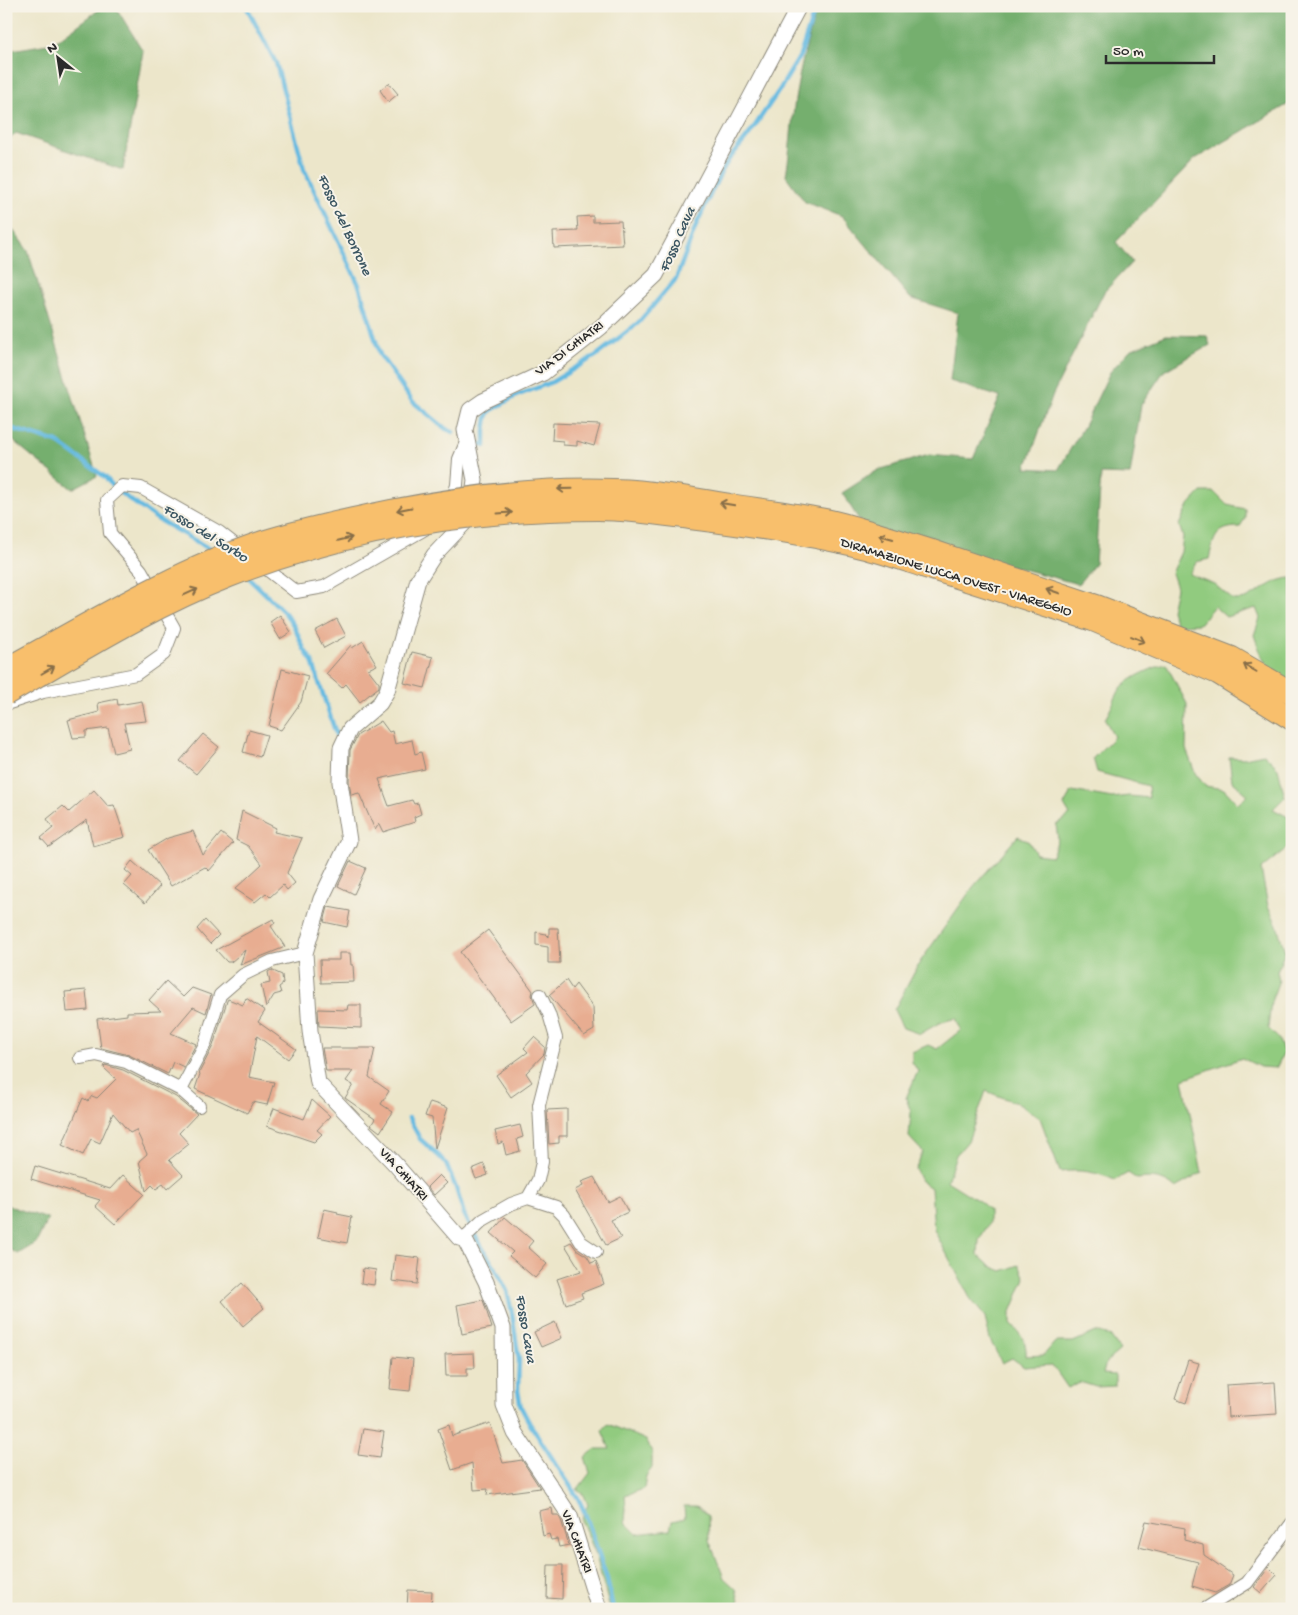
<svg xmlns="http://www.w3.org/2000/svg" width="1298" height="1615" font-family="'Gochi Hand',sans-serif">
<rect width="100%" height="100%" fill="#f7f3e8"/>
<filter id="ink" filterUnits="userSpaceOnUse"><feTurbulence type="fractalNoise" baseFrequency=".02" numOctaves="2"/><feDisplacementMap in="SourceGraphic" scale="10" xChannelSelector="R" yChannelSelector="G"/><feConvolveMatrix kernelMatrix="1 2 1 2 8 2 1 2 1" color-interpolation-filters="sRGB"/></filter>
<filter id="wash" filterUnits="userSpaceOnUse"><feTurbulence type="fractalNoise" baseFrequency=".0096" numOctaves="4" result="noise"/><feDisplacementMap in="SourceGraphic" scale="20" xChannelSelector="R" yChannelSelector="G"/><feGaussianBlur stdDeviation="1.12" result="paint"/><feColorMatrix in="noise" values="0 0 0 0 0 0 0 0 0 0 0 0 0 0 0 0 0 1.4 0 .05"/><feComposite in="paint" operator="in"/></filter>
<g filter="url(#wash)">
<rect width="100%" height="100%" fill="#ece6ca"/>
<path fill="#91cb7f" stroke="#5e7b55" d="M1201,492H1214L1227,505L1245,509V518L1240,527C1215,527 1214,538 1209,559L1196,562L1189,574L1214,584L1233,600C1238,600 1244,600 1248,598C1263,590 1275,578 1292,578V686L1272,674L1262,657L1254,635L1260,618L1256,608L1226,617L1214,606L1199,624L1176,625L1171,610L1176,588L1171,573L1181,552L1183,537L1179,525L1188,506Z
M1166,664L1187,704L1186,749L1195,773L1205,786L1224,789L1238,804L1248,795L1232,781L1229,757L1244,758L1264,754L1278,768L1285,797L1273,809L1292,819V844L1261,869L1268,906L1277,925L1285,952L1277,971L1279,980L1271,1002L1268,1028L1278,1038L1284,1053L1276,1068L1260,1067L1242,1058L1183,1079L1202,1173L1175,1188C1164,1178 1152,1177 1137,1179L1128,1173L1115,1180C1095,1172 1082,1169 1060,1172L1040,1118L1017,1103L986,1091L968,1141L956,1155L947,1181L982,1203L989,1210V1223L979,1240L978,1255L990,1266L1002,1271L1019,1265L1025,1278L1011,1312V1324C1021,1335 1027,1341 1026,1356L1044,1355L1055,1342H1073L1096,1332L1110,1336L1120,1350L1106,1362L1103,1374L1115,1375V1386L1096,1387L1080,1382L1068,1388L1052,1365L1024,1367L1012,1358L1002,1363L990,1340L985,1317L970,1298L934,1230L931,1188L921,1181L915,1169L923,1152L909,1137L911,1112L906,1098L918,1071L912,1062V1052L928,1045L937,1049L961,1030L956,1018L939,1023L920,1034L903,1028L894,1010L920,962L973,887L1018,836L1029,842L1036,854L1052,856L1058,839L1056,825L1070,815L1064,805L1072,791L1112,798L1129,796L1149,798L1148,786L1097,772L1093,758L1114,737L1105,719C1111,710 1114,700 1119,691C1124,680 1154,667 1166,664Z
M608,1424L646,1440L652,1452V1468L646,1476L644,1489L625,1495L626,1509L625,1522L637,1534L670,1530L672,1521L685,1518L684,1506H697L708,1516L709,1540L724,1578L736,1589L741,1609H702L699,1604H690V1609H610L595,1552L582,1522L583,1514L588,1505L584,1495L577,1490L590,1473L585,1457L596,1449H610L602,1431Z"/>
<path fill="#74af6e" stroke="#506d4c" d="M104,6H115L143,51L123,170L16,133L6,143V51L54,43Z
M818,6H1292V102L1195,159L1116,242L1132,262L1104,292L1053,394L1026,468L1058,470L1084,426L1110,372L1130,350L1166,335L1207,336L1210,345L1164,371L1141,405L1130,475L1101,474L1095,564L1078,584L863,526L842,493L878,470L929,455L973,459L1000,397L950,381L958,313L910,298L842,216L805,202L786,176C790,153 791,130 794,107C798,76 808,36 818,6Z
M6,220L28,251L97,476L72,489L6,435Z
M6,1205L48,1219L36,1243L18,1254L6,1247Z"/>
<g fill="none" stroke-linecap="round" stroke-linejoin="round">
<path stroke="#65bae1" stroke-width="4.5" d="M246,6L276,63L304,169L359,285L380,355L412,401L446,429L453,432
M6,427L57,442L105,477L112,485
M481,444L485,446V431L487,417L490,411L516,396L552,382L597,355L638,323L676,279L697,223L719,176L729,159L748,136L780,89L800,56L816,6
M119,492L157,519L215,552
M247,576L285,613L294,626L304,649L312,661L337,737
M409,1118L420,1139L439,1156L446,1164L456,1188L464,1214L477,1239L495,1268L507,1291L512,1313L519,1360L518,1391L521,1407L530,1424L578,1498L585,1513L607,1579L613,1609"/>
</g>
<g id="blocks">
<path fill="#e8ad91" d="M389,83L398,94L388,102L380,90Z
M593,216V222L621,221L623,245L554,248L553,232L578,231L577,217Z
M553,423L600,425L594,446L577,441V446L563,445V441L552,440Z
M280,615L291,632L280,639L270,622Z
M337,619L346,636L324,648L315,631Z
M363,641L377,665L368,669L379,683V687L360,702L346,684L342,688L326,674L351,645L352,648Z
M412,652L433,657L425,688L404,683Z
M282,669L308,676L301,702L281,730L269,726Z
M117,699L118,705L142,701L146,721L124,723L130,749L114,753L108,728L86,731V737L73,738L68,720L99,712L98,703Z
M381,721L389,732L392,731L395,744L412,740L415,754L421,752L425,769L379,779L389,806L412,800L414,804L418,803L421,814L414,817L415,822L383,832L379,824L375,830L359,793L351,795L349,781L350,750L358,735Z
M249,730L267,735L260,757L243,752Z
M203,734L219,747L196,774L180,761Z
M94,790L108,806L114,805L125,837L93,846L87,820L49,847L41,838L53,828L47,819L63,806L69,812Z
M242,811L276,828L274,832L302,838L287,873L295,883L287,890L283,885L270,897L266,893L255,902L235,889L262,864L248,846L236,840Z
M193,831L203,855L221,833L233,843L209,871L205,867L171,886L148,850L168,838Z
M132,861L160,886L145,903L124,885L132,876L125,870Z
M350,861L366,868L354,894L338,886Z
M328,907L350,911L347,927L324,922Z
M273,919L275,923L271,926L285,947L240,965L245,950L231,962H227L216,950Z
M205,920L219,935L210,944L197,929Z
M549,928H558L560,963H548V947L536,945V932L546,934L549,937Z
M488,930L533,991L532,995L535,1004L511,1021L460,952Z
M339,953H350L351,965H353L354,982L321,983L320,960H339Z
M271,970L282,975L283,984L279,987L281,993L274,995L266,1008L261,985L270,983L268,972Z
M566,980L572,989L576,984L593,1007L594,1030L584,1036L549,995Z
M166,981L183,997L192,988L211,995L206,1013L193,1007L171,1033L196,1044L184,1067L173,1062L168,1074L129,1055L101,1048L97,1019L127,1015V1012L161,1011L149,1000Z
M86,990L88,1010L67,1012L65,992Z
M246,998L265,1011L258,1022L296,1049L288,1059L257,1036L249,1077L274,1082L267,1105L253,1102L247,1113L195,1089L200,1074L199,1073L213,1046L227,1001L228,999L243,1005Z
M348,1005H361V1028L319,1026L318,1009L347,1010Z
M534,1037L545,1047L544,1054L526,1073L532,1082L511,1097L496,1075L528,1052L524,1048Z
M322,1048H375L369,1077L389,1091L381,1104L393,1112L380,1132L371,1125L375,1119L345,1098L353,1085L346,1081L353,1071H326Z
M105,1065L123,1070L176,1097L197,1114L179,1133L189,1144L169,1160L183,1175L167,1189L163,1184L156,1189L152,1185L146,1191L139,1161L147,1154L136,1130L130,1133L113,1113L100,1143L91,1139L83,1155L62,1145L83,1098L88,1101L92,1096L97,1098L116,1079L104,1068Z
M312,1100L330,1116L317,1130L322,1134L314,1142L267,1126L274,1108L304,1119Z
M430,1102L448,1108L435,1148L432,1118L425,1116Z
M567,1109V1136H559V1143L549,1144L547,1110Z
M520,1125L523,1137L517,1139L520,1151L506,1155L503,1142L498,1144L495,1131Z
M484,1164L488,1175L476,1179L472,1169Z
M35,1166L110,1189L123,1175L144,1194L115,1224L95,1206L100,1200L31,1179Z
M439,1175L447,1183L434,1195L427,1187Z
M594,1177L608,1202L620,1196L628,1212L611,1220L621,1238L606,1245L575,1190L583,1186L581,1182Z
M324,1209L338,1212L337,1214L352,1217L347,1243L318,1237Z
M505,1217L533,1241L528,1247L547,1264L535,1278L509,1256L513,1252L491,1233Z
M571,1242L576,1249L587,1256L591,1263L596,1261L604,1284L581,1293L583,1298L566,1304L557,1279L581,1271L565,1245Z
M395,1255L420,1258L417,1284L392,1281Z
M363,1268L376,1270L374,1285L361,1283Z
M242,1283L264,1308L243,1326L222,1301Z
M483,1300L492,1328L462,1334L457,1305Z
M555,1322L562,1338L541,1347L534,1332Z
M474,1353L475,1368H467V1376H446L445,1354Z
M393,1357L413,1359L410,1391L390,1389Z
M1188,1360L1199,1363L1186,1403L1175,1399Z
M1275,1382L1277,1414L1228,1417L1226,1385Z
M490,1423L503,1463L522,1460L540,1488L487,1495L488,1489L474,1490L472,1463L452,1470L438,1429L449,1425L452,1436Z
M363,1429L384,1432L380,1458L358,1455Z
M552,1508L553,1515H558L561,1520L569,1545L559,1547L557,1539L551,1540L549,1534L543,1536L539,1511Z
M1146,1521L1185,1528L1184,1540L1203,1545L1204,1555L1233,1575L1229,1585L1215,1593L1192,1586L1198,1562L1139,1547Z
M548,1565H563L562,1599L547,1598Z
M1269,1567L1277,1575L1261,1593L1254,1587Z
M408,1590L432,1591L431,1609H407Z"/>
</g>
</g>
<g filter="url(#ink)">
<use href="#blocks" fill-opacity="0" stroke="#8c887a" stroke-width="1"/>
<g fill="none" stroke-linecap="round" stroke-linejoin="round">
<g stroke="#8c887a" stroke-width="14">
<path id="minor" d="M451,504L457,485L459,459L467,440
M6,704L43,692L136,674L164,654L174,628L141,570L110,533L107,500L122,486L141,488L219,532L296,592L324,587L425,529
M80,1058L96,1055L126,1062L181,1090L199,1106
M181,1090L205,1044L220,995L243,975L272,961L305,953
M528,1198L556,1207L564,1215L581,1242L596,1252
M464,1238L483,1220L511,1204L528,1198L538,1180L542,1162L539,1105L556,1038L549,1014L540,995
M1205,1609L1247,1583L1292,1523"/>
</g>
<g stroke="#8c887a" stroke-width="17">
<path id="tertiary" d="M599,1609L570,1516L515,1433L504,1405L503,1328L486,1282L464,1238H459L395,1164L318,1083L310,1031L305,953L321,899L349,841L340,782L341,748L350,729L380,703L387,691L418,580L434,555L470,517L475,480L465,430L470,410L483,401L543,373L601,327L656,275L799,6"/>
</g>
<g stroke="#8c887a" stroke-width="24">
<path id="motorway" d="M932,551L1099,607L1232,658L1292,693
M926,567L1093,620L1218,673L1292,719"/>
</g>
<use href="#minor" stroke="#fff" stroke-width="12"/>
<use href="#tertiary" stroke="#fff" stroke-width="15"/>
<use href="#motorway" stroke="#f8bf6c" stroke-width="22"/>
<g stroke="#8c887a" stroke-width="24" stroke-linecap="butt">
<path id="motorway-bridge" d="M6,669C89,624 173,572 263,542C305,529 348,520 391,511C464,497 539,487 613,490C652,491 690,498 729,505C762,510 797,514 830,521C864,529 898,541 932,551
M6,694C79,652 150,607 229,576C346,530 473,509 598,509C629,509 660,514 690,518C747,525 805,533 862,547C883,552 905,560 926,567"/>
</g>
<use href="#motorway-bridge" stroke="#f8bf6c" stroke-width="22"/>
</g>
<defs><path id="oneway-shaft" d="M-6 0H5M1.5-3L5.5 0L1.5 3" fill="none" stroke-width="1.6" stroke-linecap="round" stroke-linejoin="round" transform="scale(1.25)"/></defs>
<g stroke="#876e48">
<use href="#oneway-shaft" transform="translate(565 489) rotate(179)"/>
<use href="#oneway-shaft" transform="translate(727 504) rotate(-171)"/>
<use href="#oneway-shaft" transform="translate(404 509) rotate(169)"/>
<use href="#oneway-shaft" transform="translate(505 513) rotate(-4)"/>
<use href="#oneway-shaft" transform="translate(886 537) rotate(-164)"/>
<use href="#oneway-shaft" transform="translate(345 539) rotate(-14)"/>
<use href="#oneway-shaft" transform="translate(1053 591) rotate(-161)"/>
<use href="#oneway-shaft" transform="translate(191 592) rotate(-24)"/>
<use href="#oneway-shaft" transform="translate(1138 639) rotate(23)"/>
<use href="#oneway-shaft" transform="translate(1250 668) rotate(-150)"/>
<use href="#oneway-shaft" transform="translate(48 670) rotate(-30)"/>
</g>
</g>
<g text-anchor="middle" dominant-baseline="central" stroke-width="4" stroke-linejoin="round" paint-order="stroke">
<g font-size="14" fill="#2b2b2b" stroke="#f7f3e8">
<text transform="translate(570 349) rotate(-37)">VIA DI CHIATRI</text>
<text transform="translate(956 578) rotate(17)">DIRAMAZIONE LUCCA OVEST - VIAREGGIO</text>
<text transform="translate(403 1175) rotate(48)">VIA CHIATRI</text>
<text transform="translate(576 1542) rotate(69)">VIA CHIATRI</text>
</g>
<g font-size="15" font-style="italic" fill="#3c5662" stroke="#f7f3e8">
<text transform="translate(344 225) rotate(65)">Fosso del Borrone</text>
<text transform="translate(678 240) rotate(-66)">Fosso Cava</text>
<text transform="translate(205 534) rotate(32)">Fosso del Sorbo</text>
<text transform="translate(525 1329) rotate(81)">Fosso Cava</text>
</g>
</g>
<rect width="1298" height="1615" fill="none" stroke="#f7f3e8" stroke-width="25"/>
<g transform="translate(58 58) rotate(330)" stroke="#f7f3e8" stroke-width="4" paint-order="stroke">
<path d="M0-4L9 19L0 12L-9 19Z" fill="#2b2b2b"/>
<text y="-8" font-size="14" font-weight="bold" text-anchor="middle" fill="#2b2b2b">N</text>
</g>
<path d="M1106 55v8h108v-8" fill="none" stroke="#2b2b2b" stroke-width="2.5"/>
<text x="1113" y="55" font-size="15" fill="#2b2b2b" stroke="#f7f3e8" stroke-width="4" paint-order="stroke">50 m</text>
</svg>
